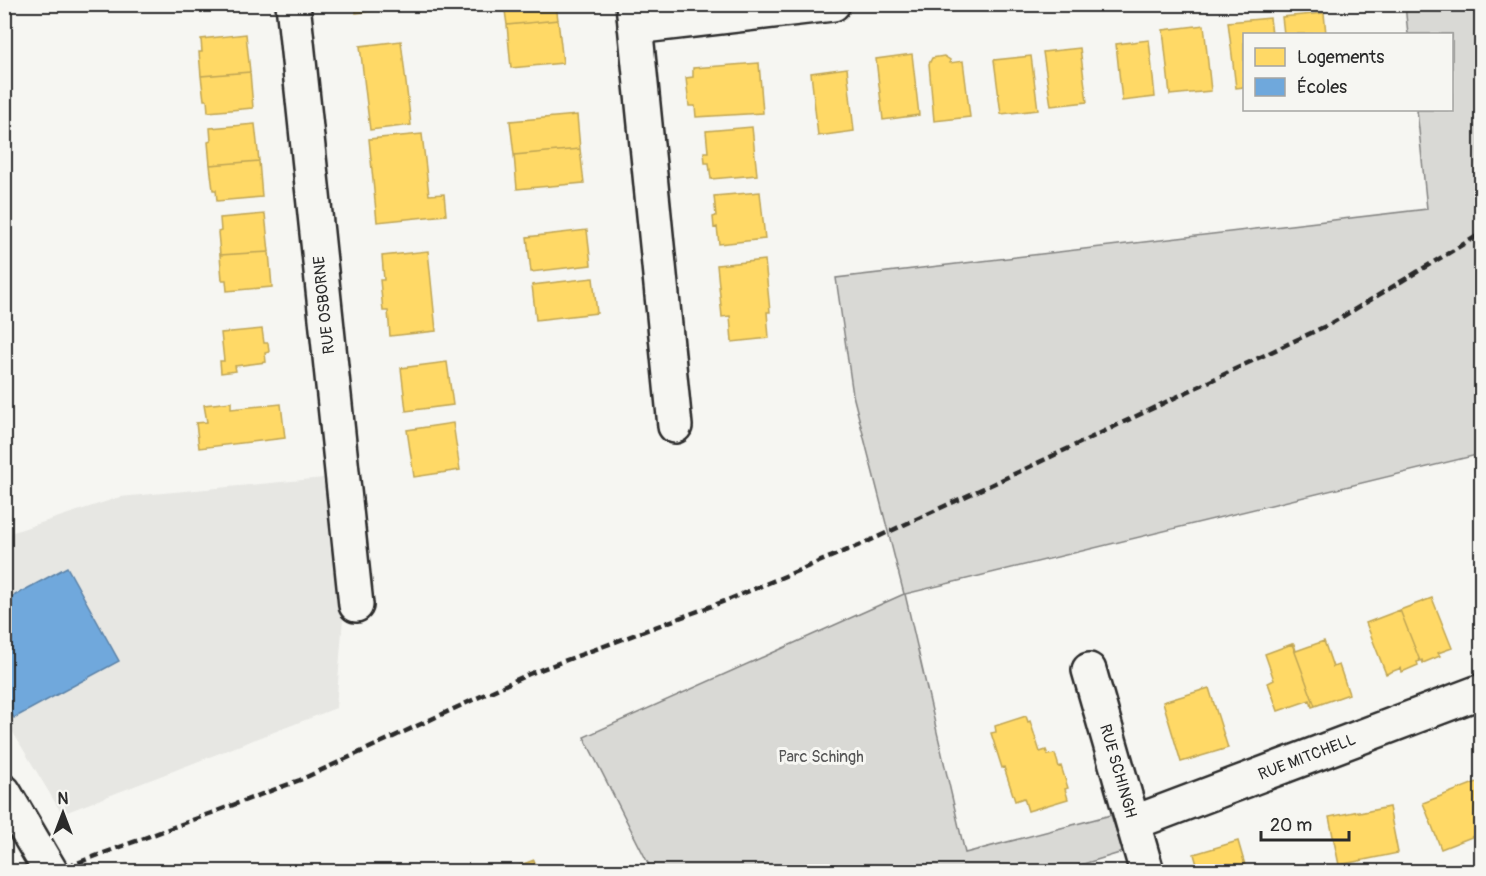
<svg xmlns="http://www.w3.org/2000/svg" width="1486" height="876" font-family="Pangolin,sans-serif">
<rect width="100%" height="100%" fill="#f6f6f2"/>
<filter id="ink" filterUnits="userSpaceOnUse"><feTurbulence type="fractalNoise" baseFrequency=".0167" numOctaves="2"/><feDisplacementMap in="SourceGraphic" scale="12" xChannelSelector="R" yChannelSelector="G"/><feConvolveMatrix kernelMatrix="1 2 1 2 8 2 1 2 1" color-interpolation-filters="sRGB"/></filter>
<g filter="url(#ink)">
<path fill="#e7e7e3" d="M334,477L343,618L336,708L62,814L5,719L4,535L120,497Z"/>
<path fill="#d9d9d5" stroke="#828280" stroke-width="1.5" d="M1405,5H1481V454L905,594L965,853L1111,815L1123,852L1057,872L652,871L584,737L904,594L853,395L836,278L1427,209L1417,110H1452V34H1408Z"/>
<path fill="#ffd966" stroke="#bfa554" stroke-width="1.5" d="M356,4H394V8L356,13Z
M504,4H556L558,20L507,25Z
M1324,13L1326,34H1284L1282,17Z
M1270,18L1272,34H1244V87L1236,88L1228,22Z
M558,20L563,63L511,68L507,25Z
M1204,25L1211,91L1170,95L1163,30Z
M246,34L250,72L201,76L199,52H202L201,39Z
M1149,40L1155,97L1122,101L1116,44Z
M401,41L411,125L370,130L360,46Z
M1080,48L1087,102L1051,106L1043,52Z
M912,54L919,115L883,120L876,59Z
M944,56L950,60V63L963,61L970,117L934,121L929,64L932,58Z
M1031,56L1038,110L1001,114L994,60Z
M759,63L763,113L696,117L695,106H689L686,78L693,77V68Z
M847,68L854,131L818,136L811,73Z
M250,72L253,108L208,112L207,100H204L201,76Z
M577,115L580,149L514,155L510,121Z
M255,124L259,161L210,165L208,142L211,141L210,128Z
M752,127L757,175L711,179L709,163H705L704,152H708L706,131Z
M422,134L429,195L444,194L446,215L377,222L369,139Z
M580,149L584,183L517,189L514,155Z
M259,161L262,197L217,201L216,190H213L210,165Z
M760,192L765,239L719,244L717,227L714,228L713,217L716,216L714,196Z
M265,214L269,252L220,255L218,232L221,231L220,218Z
M587,230L591,265L531,272L527,237Z
M428,251L436,331L390,336L388,311H383L380,280H384L382,256Z
M269,252L272,287L227,291L226,280H222L220,255Z
M765,260L770,312H767L769,338L732,342L730,316L722,317L717,265Z
M593,278L597,313L536,320L532,285Z
M262,329L264,343H268L269,352L265,353L266,362L235,366L236,371L221,373L220,361H224L221,333Z
M447,362L453,405L406,411L401,368Z
M231,402V409L281,404L285,438L199,448L196,423L207,422L204,405Z
M453,423L460,470L414,477L407,430Z
M1432,598L1452,648L1438,653L1440,656L1423,663L1422,660L1420,661L1400,610Z
M1400,610L1420,661L1417,662L1418,665L1402,672L1401,668L1386,674L1366,623Z
M1324,641L1333,667L1339,665L1349,694L1315,706L1292,644H1294L1296,651Z
M1292,644L1315,706L1312,707L1310,700L1278,711L1268,683L1274,680L1265,654Z
M1209,688L1228,748L1181,762L1163,702Z
M1026,716L1028,722L1030,721L1040,752L1046,750L1048,755L1055,754L1059,767L1061,766L1068,788L1065,789L1068,799L1028,811L1024,798L1015,801L1004,767L1002,768L991,733L996,732L995,726Z
M1482,780V833L1441,849L1423,803Z
M1389,807L1398,853L1339,865L1329,817L1359,811V813Z
M1238,841L1247,872H1199L1194,854Z
M534,860L538,872H502Z"/>
<path fill="#6fa8dc" stroke="#5b82a7" stroke-width="1.5" d="M67,567L119,661L14,718L4,701V601Z"/>
<g fill="none" stroke-linecap="round" stroke-linejoin="round">
<g stroke="#2b2b2b" stroke-width="38">
<path id="street" d="M293,4L356,605
M633,4L675,426
M635,27L833,4
M1089,670L1147,872
M1133,823L1482,691"/>
</g>
<g stroke="#2b2b2b" stroke-width="38">
<path id="secondary" d="M4,792L51,872"/>
</g>
<use href="#street" stroke="#f6f6f2" stroke-width="33"/>
<use href="#secondary" stroke="#f6f6f2" stroke-width="33"/>
<path stroke="#2b2b2b" stroke-width="4.5" stroke-dasharray="9 4.5" stroke-linecap="butt" d="M53,872L300,780L529,674L725,601L869,541L1025,469L1332,323L1482,233"/>
</g>
</g>
<g text-anchor="middle" dominant-baseline="central" stroke-width="6" stroke-linejoin="round" paint-order="stroke">
<g font-size="16" fill="#2b2b2b" stroke="#f6f6f2">
<text transform="translate(324 305) rotate(-96)">RUE OSBORNE</text>
<text transform="translate(1307 757) rotate(-21)">RUE MITCHELL</text>
<text transform="translate(1118 771) rotate(74)">RUE SCHINGH</text>
</g>
<g font-size="16" fill="#565656" stroke="#f6f6f2">
<text x="821" y="757">Parc Schingh</text>
</g>
</g>
<rect width="1486" height="876" fill="none" stroke="#f6f6f2" stroke-width="24"/>
<rect x="12" y="12" width="1462" height="852" fill="none" stroke="#2b2b2b" stroke-width="2" filter="url(#ink)"/>
<rect x="1243" y="33" width="210" height="78" fill="#f6f6f2" stroke="#a5a5a2" stroke-width="1.5"/>
<rect x="1255" y="48" width="30" height="18" fill="#ffd966" stroke="#a5a5a2" stroke-width="1.5"/>
<text x="1297" y="63" font-size="18" fill="#2b2b2b">Logements</text>
<rect x="1255" y="78" width="30" height="18" fill="#6fa8dc" stroke="#a5a5a2" stroke-width="1.5"/>
<text x="1297" y="93" font-size="18" fill="#2b2b2b">Écoles</text>
<g transform="translate(63 813)" stroke="#f6f6f2" stroke-width="4.5" paint-order="stroke">
<path d="M0-4.5L10 22L0 15L-10 22Z" fill="#2b2b2b"/>
<text y="-9" font-size="16" font-weight="bold" text-anchor="middle" fill="#2b2b2b">N</text>
</g>
<path d="M1261 831v9h88v-9" fill="none" stroke="#2b2b2b" stroke-width="3"/>
<text x="1270" y="831" font-size="18" fill="#2b2b2b" stroke="#f6f6f2" stroke-width="4.5" paint-order="stroke">20 m</text>
</svg>
